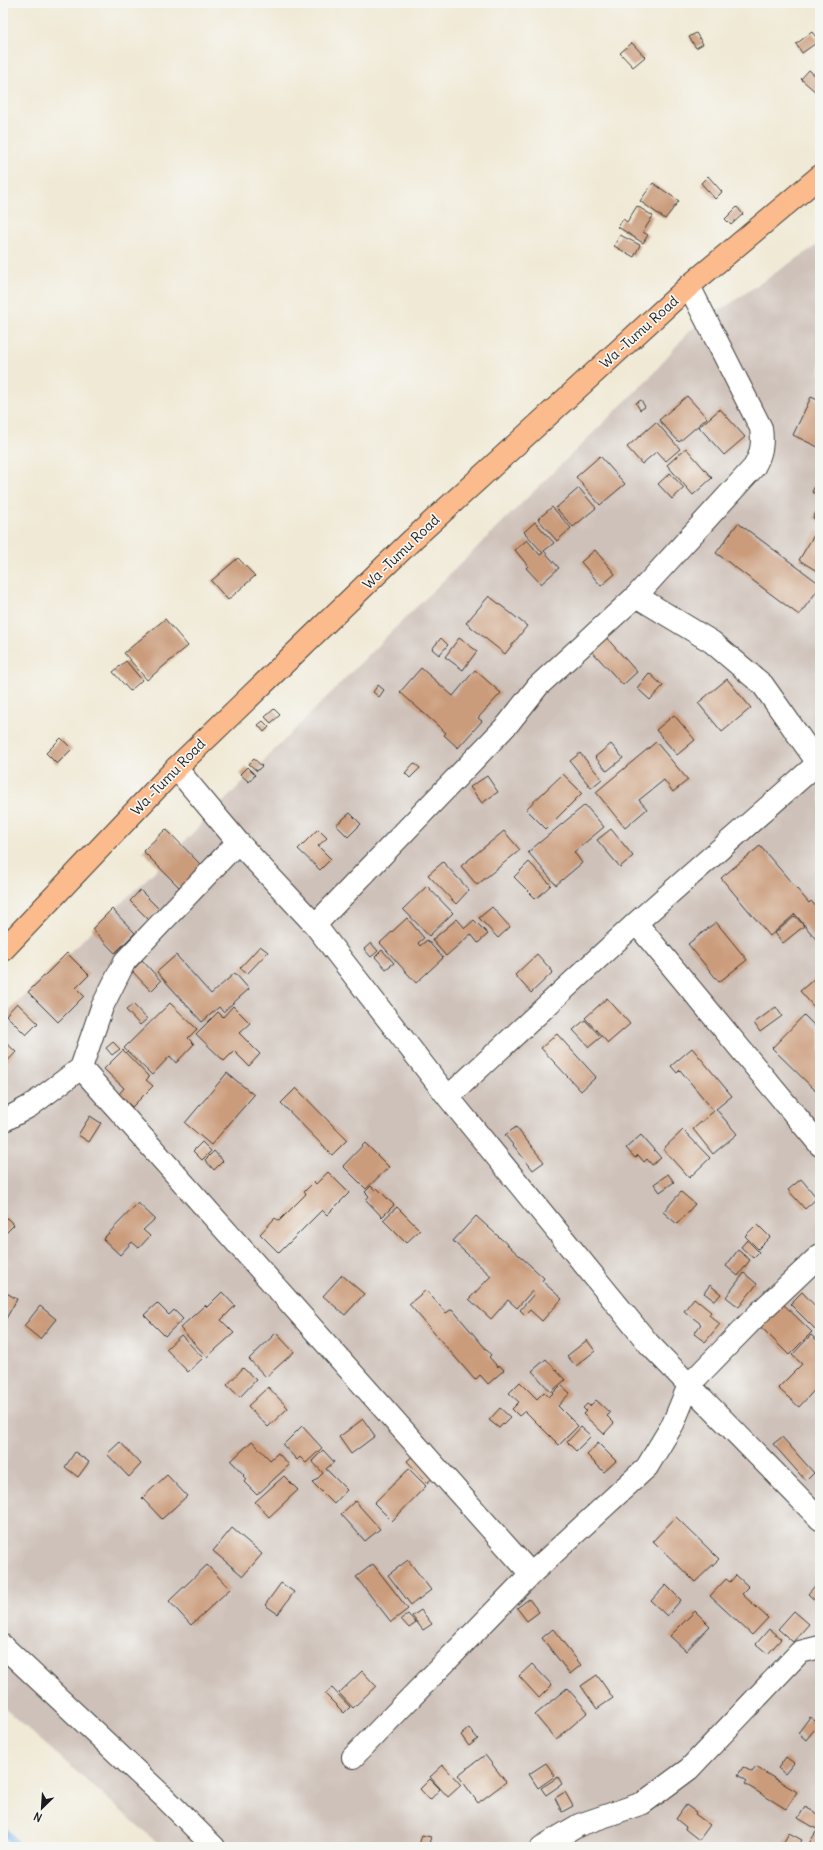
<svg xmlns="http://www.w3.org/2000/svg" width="823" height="1850" font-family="Delius,sans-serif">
<rect width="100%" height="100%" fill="#f6f6f2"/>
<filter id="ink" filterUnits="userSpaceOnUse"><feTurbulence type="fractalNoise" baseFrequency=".025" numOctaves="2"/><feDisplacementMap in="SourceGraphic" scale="8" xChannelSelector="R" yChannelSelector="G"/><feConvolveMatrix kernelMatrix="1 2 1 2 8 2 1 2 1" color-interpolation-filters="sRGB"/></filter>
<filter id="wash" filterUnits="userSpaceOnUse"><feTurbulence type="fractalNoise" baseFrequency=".012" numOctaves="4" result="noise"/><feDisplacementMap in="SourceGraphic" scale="16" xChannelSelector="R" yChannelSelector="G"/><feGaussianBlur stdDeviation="0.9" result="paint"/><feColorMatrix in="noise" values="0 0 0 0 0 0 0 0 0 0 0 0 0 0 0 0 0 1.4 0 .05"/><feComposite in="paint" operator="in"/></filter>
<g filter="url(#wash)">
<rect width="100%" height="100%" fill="#f0e9d5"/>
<path fill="#cec1b9" d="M820,243V1847H162L3,1707V1016L156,870L389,634L651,376L688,332Z"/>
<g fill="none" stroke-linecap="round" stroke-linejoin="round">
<path stroke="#81b5ef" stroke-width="8" d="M3,1829L18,1847"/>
</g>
<g id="blocks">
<path fill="#cb9c7b" d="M812,32L819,41L802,53L796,44Z
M696,33L703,44L696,48L689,37Z
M632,43L645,57L633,67L620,53Z
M809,70L820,80V90L817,93L801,79Z
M708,176L722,192L715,199L701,183Z
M653,183L679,201L665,219L640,201Z
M637,206L653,216L643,232L648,235L643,243L618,227L623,219L627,222Z
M737,207L743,214L731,225L725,219Z
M620,235L640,245L634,257L614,246Z
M687,396L707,418L679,442L659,420Z
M811,397L820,401V448L793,435Z
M641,400L645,407L640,410L636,403Z
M720,409L745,437L724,455L699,427Z
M656,422L680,449L666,461L657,451L642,464L627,447Z
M686,448L712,478L693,495L667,465Z
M600,456L625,484L600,505L576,477Z
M670,473L684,488L672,499L658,484Z
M820,476V496L812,492Z
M579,488L596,508L573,527L556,508Z
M820,505V522L813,518Z
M552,507L571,528L557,541L538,519Z
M535,522L554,543L544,551L559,568L541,584L526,568L528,566L515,550L527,540L540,555L543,553L524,532Z
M738,523L820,584V587L799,615L716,553Z
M817,530L820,532V573L799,560Z
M595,550L615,574L601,586L581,562Z
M238,558L255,576L228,600L211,581Z
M489,596L527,626L505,654L466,623Z
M165,619L188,646L147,680L124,653Z
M603,634L637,672L623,685L588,647Z
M441,638L448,645L439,655L432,649Z
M459,638L477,651L463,670L445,657Z
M126,661L142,680L130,691L113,672Z
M421,668L453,696L475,670L501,693L478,718L482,721L458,748L444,735L446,733L400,692Z
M649,673L663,686L650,700L637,688Z
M727,679L751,708L722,732L698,703Z
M378,685L384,690L379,697L373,692Z
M274,709L280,715L271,723L265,717Z
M674,715L695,740L677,755L656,730Z
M263,721L269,727L264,732L258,725Z
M61,738L72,749L57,764L46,753Z
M656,742L688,780L673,792L664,780L639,800L647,809L625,828L596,792Z
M611,744L623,758L607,771L595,757Z
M580,753L602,779L591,788L570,761Z
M254,759L262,766L257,771L249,764Z
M414,763L420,768L410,778L405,773Z
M247,767L255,775L249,782L240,774Z
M563,774L582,793L546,829L526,809Z
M487,776L498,792L482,803L470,787Z
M585,805L604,827L574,852L582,863L556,885L528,852Z
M350,813L361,824L348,837L336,825Z
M166,829L202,866L180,888L143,851Z
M318,829L327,838L318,846L331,859L320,870L298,849Z
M611,829L633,856L620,867L597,840Z
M504,831L520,850L477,885L461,866Z
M760,846L809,903L811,901L820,911V944L795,914L770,936L721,878Z
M443,862L469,890L456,904L428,875Z
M529,862L551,885L536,899L514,877Z
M427,886L453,913L429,936L403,909Z
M140,890L159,909L149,920L130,901Z
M492,907L510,927L498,938L479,918Z
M112,909L135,933L115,953L92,929Z
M795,916L804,926L783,943L775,933Z
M407,918L424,938L418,943L420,946L427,940L443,958L416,983L380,943Z
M457,919L465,928L474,920L488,934L478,943L471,934L446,956L432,940Z
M716,922L747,960L719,982L688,944Z
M371,943L378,951L371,957L364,949Z
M260,946L268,952L247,974L240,968Z
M382,950L394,963L386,969L375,957Z
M67,953L89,975L76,988L84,996L58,1022L28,992Z
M537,954L553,972L531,993L515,975Z
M176,955L211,994L235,973L249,989L223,1012L219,1007L202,1022L157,972Z
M142,960L161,981L151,991L132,971Z
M820,974V1003L815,1008L800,991Z
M607,998L630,1024L608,1043L585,1018Z
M17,1003L38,1023L26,1035L6,1015Z
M170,1003L197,1029L188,1038L194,1044L176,1063L170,1056L152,1075L124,1048Z
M133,1004L147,1019L140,1025L126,1010Z
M233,1006L250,1023L239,1033L260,1054L249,1066L234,1051L224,1061L196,1034L218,1012L223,1017Z
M776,1007L782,1016L760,1032L754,1023Z
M804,1015L820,1031V1095L772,1048Z
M585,1020L601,1037L589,1047L573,1030Z
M557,1034L596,1077L581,1091L541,1048Z
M3,1040L16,1052L3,1066Z
M113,1042L120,1049L112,1055L106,1048Z
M692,1048L732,1096L716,1109L737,1134L713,1154L693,1129L714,1111L680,1070L677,1073L671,1066Z
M123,1050L149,1077L146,1080L153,1086L132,1107L119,1094L124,1088L104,1069Z
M227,1073L254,1095L211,1145L185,1123Z
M296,1088L347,1140L332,1155L281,1103Z
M90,1116L101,1123L89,1142L78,1135Z
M516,1127L544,1162L533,1170L505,1135Z
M683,1130L710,1158L689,1178L663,1149Z
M641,1135L661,1158L652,1165L647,1159L644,1162L638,1155L635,1158L626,1148Z
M202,1142L211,1151L202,1160L193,1151Z
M365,1143L389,1167L366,1189L343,1166Z
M214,1151L223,1161L214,1170L205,1160Z
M328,1172L349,1193L327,1215L322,1210L279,1253L260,1234L275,1218L279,1221L306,1194L304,1192L314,1182L316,1184Z
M668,1174L674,1182L660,1192L654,1184Z
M801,1179L817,1198L805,1209L788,1190Z
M371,1186L375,1190L377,1188L394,1205L382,1217L366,1200L369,1196L365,1192Z
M681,1192L695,1204L677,1224L663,1212Z
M138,1203L155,1219L143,1230L150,1236L139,1248L132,1242L120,1255L103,1239Z
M397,1207L420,1230L406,1243L383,1220Z
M3,1214L14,1225L3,1236Z
M476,1216L544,1278L542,1281L562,1299L542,1321L530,1310L525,1315L520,1310L534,1294L532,1291L517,1308L508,1300L491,1319L469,1299L491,1276L453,1241Z
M757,1224L770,1237L758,1249L745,1236Z
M747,1240L759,1252L753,1258L741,1247Z
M738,1250L750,1260L738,1276L726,1266Z
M744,1273L757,1284L739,1307L726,1297Z
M342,1275L364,1294L345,1315L323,1296Z
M710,1285L721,1294L715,1301L704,1293Z
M426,1290L446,1313L452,1309L491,1355L489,1357L498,1367L499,1365L504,1370L488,1384L480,1375L475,1380L409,1304Z
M3,1291L17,1299L3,1324Z
M222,1292L235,1306L221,1320L234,1333L207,1357L180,1328L205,1305L207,1307Z
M802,1292L820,1311V1324L815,1329L790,1304Z
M694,1298L711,1312L709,1315L720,1324L705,1342L694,1334L701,1324L684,1311Z
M780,1301L812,1332L789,1355L757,1323Z
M157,1303L169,1315L174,1310L183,1319L165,1336L144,1315Z
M40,1306L56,1319L40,1339L24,1326Z
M276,1333L294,1352L266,1377L249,1359Z
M181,1335L203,1358L188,1372L166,1349Z
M811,1335L820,1343V1384L799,1407L778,1388L802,1364L792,1355Z
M587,1340L595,1351L576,1366L567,1356Z
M546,1359L565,1380L551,1392L532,1371Z
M243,1368L256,1380L240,1397L227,1385Z
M520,1382L537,1399L544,1392L549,1397L561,1385L570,1393L558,1406L578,1426L559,1445L525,1411L519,1416L512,1409L519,1402L509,1393Z
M268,1387L288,1408L268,1427L248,1406Z
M596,1400L610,1413L607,1416L614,1423L604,1434L583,1414L586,1411L583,1408L587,1404L590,1406Z
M500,1408L510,1417L499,1428L489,1420Z
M363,1419L375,1436L351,1454L339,1437Z
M302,1426L322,1448L306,1463L300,1457L297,1460L283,1445Z
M581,1427L591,1436L576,1451L567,1442Z
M782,1437L814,1473L806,1481L773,1444Z
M252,1441L270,1460L278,1453L289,1465L257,1495L244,1482L246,1479L243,1476L244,1475L231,1461Z
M120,1442L141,1464L129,1477L107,1454Z
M598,1443L616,1461L604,1472L587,1455Z
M323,1450L334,1462L326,1469L347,1490L334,1504L313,1483L323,1473L312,1461Z
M75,1452L89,1462L78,1477L65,1467Z
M415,1454L435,1476L427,1483L407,1461Z
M409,1469L426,1486L392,1521L374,1503Z
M167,1475L187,1496L162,1519L142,1498Z
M284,1476L298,1490L269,1517L255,1502Z
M355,1501L380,1529L365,1541L341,1514Z
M676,1517L719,1559L695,1582L653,1541Z
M232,1528L262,1554L243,1576L213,1551Z
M408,1560L431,1590L411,1605L388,1575Z
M373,1564L408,1609L391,1622L356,1577Z
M207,1565L230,1589L191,1625L169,1601Z
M736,1575L749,1587L742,1594L768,1618L752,1635L710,1596L726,1579L730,1582Z
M820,1580V1605L808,1594Z
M281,1583L294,1592L278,1614L265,1605Z
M666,1585L681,1600L667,1616L651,1601Z
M529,1599L539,1612L527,1621L517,1608Z
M421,1610L432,1624L423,1630L412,1616Z
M695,1611L710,1626L686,1651L670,1636Z
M794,1611L809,1624L793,1642L778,1629Z
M408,1614L416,1623L409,1628L401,1619Z
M553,1629L581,1665L570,1674L542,1638Z
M769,1629L781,1639L768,1654L756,1644Z
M532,1664L552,1685L539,1698L519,1676Z
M362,1671L376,1686L353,1708L339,1693Z
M597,1675L613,1698L597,1709L581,1686Z
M332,1688L350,1707L344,1713L325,1694Z
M567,1688L588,1712L556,1740L535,1715Z
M810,1717L819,1724L806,1740L798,1733Z
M469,1728L478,1739L469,1746L461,1735Z
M485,1755L506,1782L478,1803L458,1775Z
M786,1757L794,1763L785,1774L778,1768Z
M546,1763L555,1776L538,1788L529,1774Z
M443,1765L461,1785L448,1797L430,1777Z
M743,1767L752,1772L756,1767L797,1792L786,1809L745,1784L747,1781L738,1775Z
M558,1777L562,1784L546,1795L541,1788Z
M430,1779L440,1789L430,1800L420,1789Z
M565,1792L573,1806L562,1812L555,1798Z
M686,1805L696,1812L695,1814L710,1825L699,1840L685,1829L686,1827L676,1819Z
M805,1807L820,1815V1831L798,1818Z
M816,1832L820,1834V1847H807Z
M789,1833L802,1840L798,1847H781Z
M422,1835L431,1837L428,1847L419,1845Z"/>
</g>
</g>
<g filter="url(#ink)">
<use href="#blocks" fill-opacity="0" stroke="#3c3b38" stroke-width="1"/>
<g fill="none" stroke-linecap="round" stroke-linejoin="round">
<g stroke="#3c3b38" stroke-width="24">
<path id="minor" d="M636,596L712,642L763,685L820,766
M176,768L238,842L315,925L448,1097L649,1344L820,1519
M636,923L820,1145
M315,925L508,724L538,686L636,596L754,467C762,453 763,443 761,428L689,286
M81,1068L531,1574
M448,1097L636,923L817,764
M3,1121L30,1106L81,1068L102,1007L125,961L238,842
M3,1646L165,1798L214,1847
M353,1757L531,1574L647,1467L673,1424L689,1385L761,1311L820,1255
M542,1847L579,1825L643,1803L689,1769L800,1652L820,1647"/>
</g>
<g stroke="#3c3b38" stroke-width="24">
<path id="trunk" d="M3,950L176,768L413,539L689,286L820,176"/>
</g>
<use href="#minor" stroke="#fff" stroke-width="22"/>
<use href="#trunk" stroke="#fbbb8c" stroke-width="22"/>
</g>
</g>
<g text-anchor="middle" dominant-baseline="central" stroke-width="3.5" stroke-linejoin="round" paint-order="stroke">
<g font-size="14" fill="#1c1c1c" stroke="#f6f6f2">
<text transform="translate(639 332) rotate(-42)">Wa -Tumu Road</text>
<text transform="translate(401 552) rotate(-44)">Wa -Tumu Road</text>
<text transform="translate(168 777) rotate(-46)">Wa -Tumu Road</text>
</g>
</g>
<rect width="823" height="1850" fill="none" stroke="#f6f6f2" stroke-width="16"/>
<g transform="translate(42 1808) rotate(205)" stroke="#f6f6f2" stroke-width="3" paint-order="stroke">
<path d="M0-3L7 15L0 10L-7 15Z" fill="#1c1c1c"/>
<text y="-6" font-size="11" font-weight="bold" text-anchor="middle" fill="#1c1c1c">N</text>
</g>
</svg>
